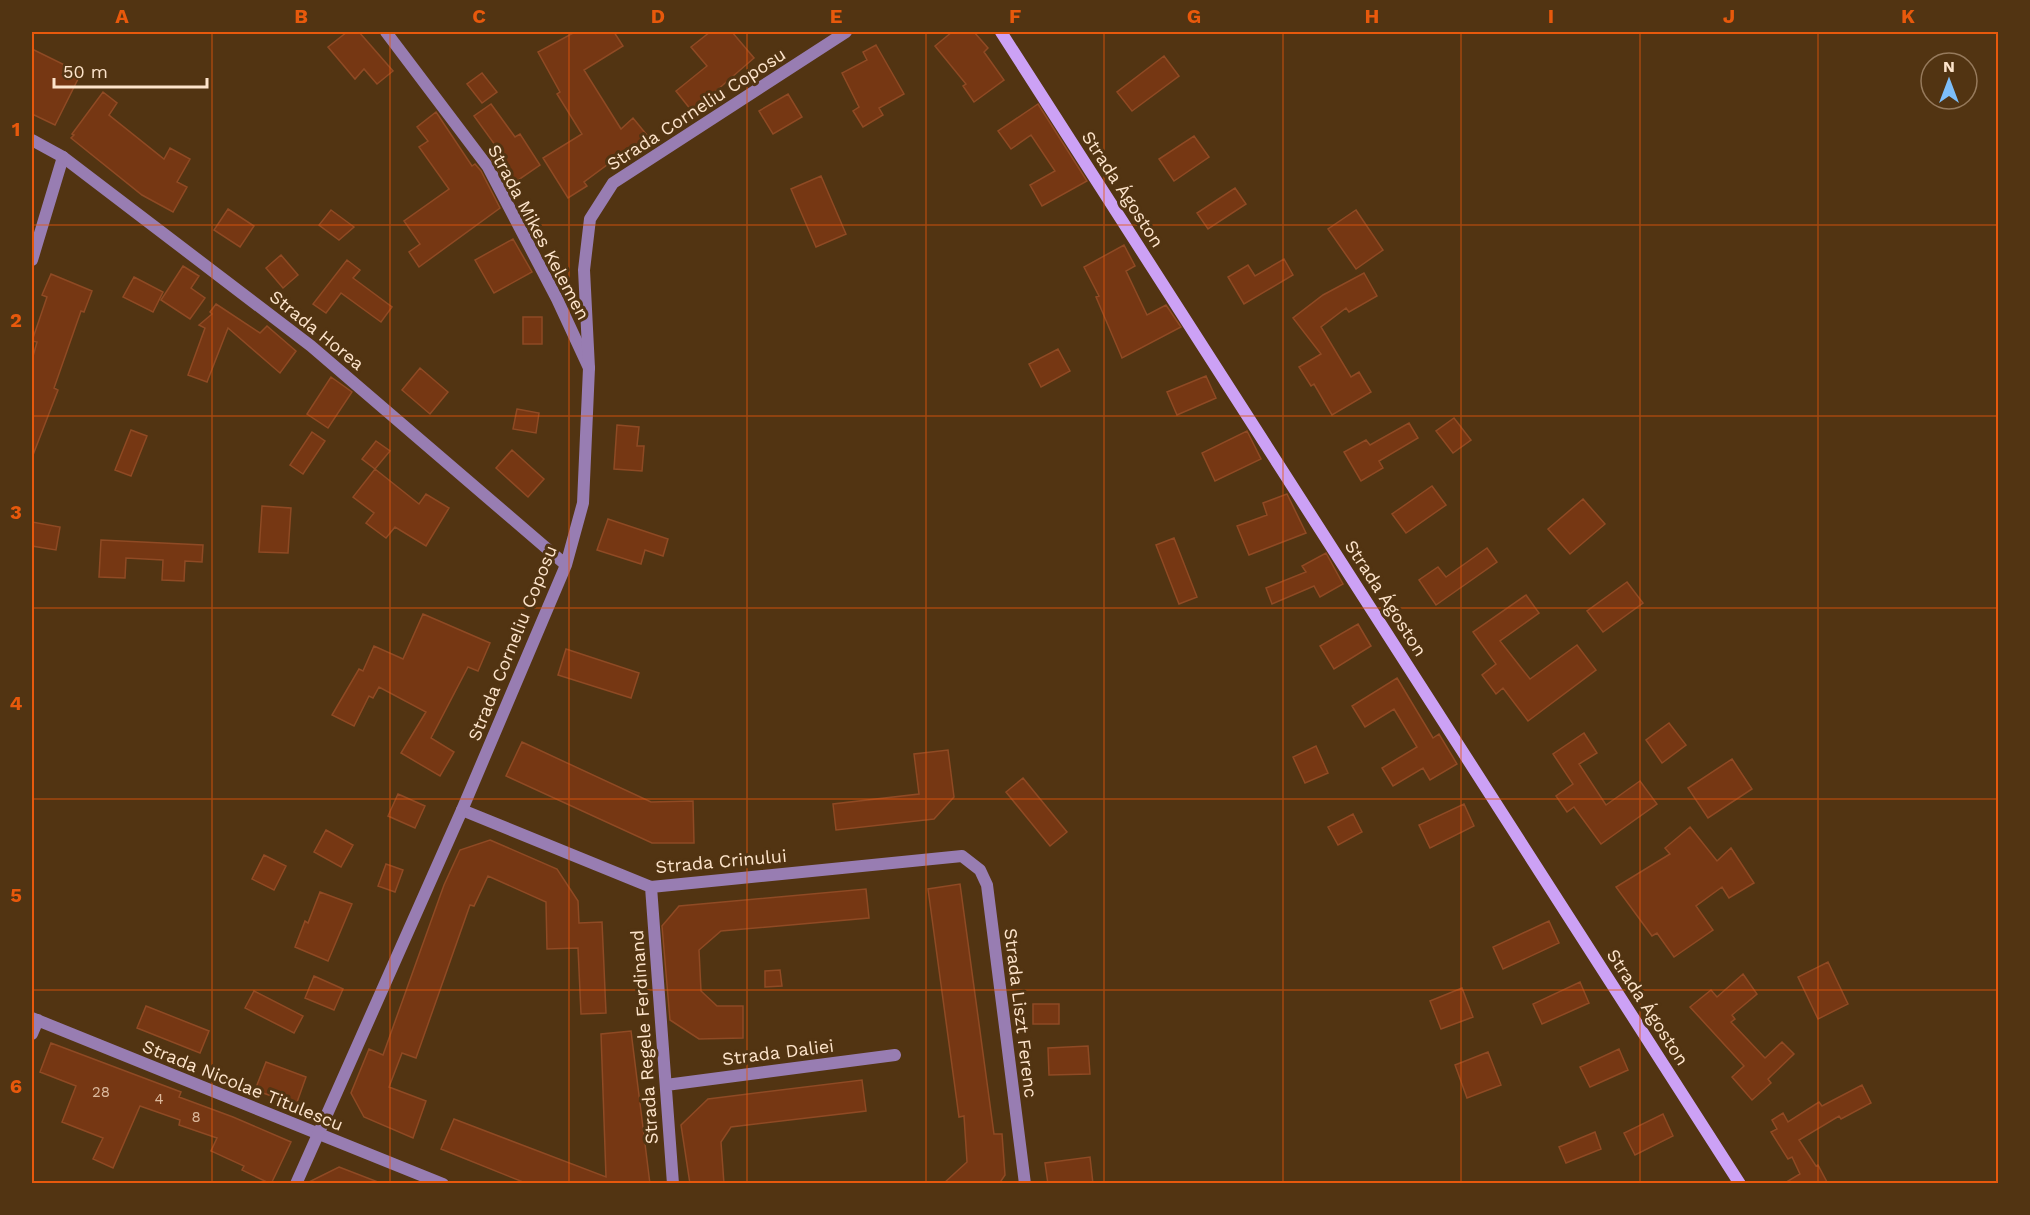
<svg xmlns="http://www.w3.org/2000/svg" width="2030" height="1215" font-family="'Work Sans',sans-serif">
<rect width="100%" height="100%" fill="#523412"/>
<path fill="#763713" stroke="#8f4a24" stroke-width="1.5" d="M347,32H359L393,71L377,84L364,69L355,79L328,47Z
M575,32H614L623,46L584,70L621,129L633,118L651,140L638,150L634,145L584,182L587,186L568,198L543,158L582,134L557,94L560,92L538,52Z
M710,32H732L754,58L709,97L713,101L695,115L676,91L707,66L691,47Z
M952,32H974L988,48L984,52L1004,80L974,102L963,86L966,84L935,46Z
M876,45L904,94L879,108L883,115L863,127L853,111L859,107L842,73L867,60L863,52Z
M32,49L81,73L55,125L32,114Z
M1164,56L1179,76L1132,111L1117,92Z
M482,73L497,92L482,103L467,84Z
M103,92L117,103L109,115L164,159L170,148L190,159L177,182L187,187L173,212L142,195L71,138L74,135L72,134Z
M788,94L802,117L773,134L759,111Z
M491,104L515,137L520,134L540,165L508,187L489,155L498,149L474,116Z
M1038,104L1087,181L1042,206L1030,185L1055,171L1031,135L1011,149L998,131Z
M436,112L472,166L475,164L481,171L500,208L419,267L409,252L420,244L404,221L449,189L419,147L428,141L417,127Z
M1194,136L1209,157L1174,181L1159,159Z
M821,176L846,234L816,247L791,189Z
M1235,188L1246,204L1208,229L1197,213Z
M228,209L254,226L240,247L214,230Z
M331,210L354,227L339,240L319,225Z
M1356,210L1383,250L1356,269L1328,229Z
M513,239L532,272L494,293L475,260Z
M1124,245L1135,266L1126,271L1147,315L1166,305L1181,327L1122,358L1096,297L1099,296L1084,267Z
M281,255L298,275L283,288L266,268Z
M1284,259L1293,275L1244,304L1228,277L1248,265L1255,276Z
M347,260L360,270L353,278L392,307L381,322L341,293L326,313L313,304Z
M183,266L199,276L191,288L205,298L190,319L161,300Z
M1364,273L1377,296L1349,312L1346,308L1321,327L1351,377L1359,372L1371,392L1332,415L1314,384L1311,386L1299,367L1321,354L1293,318L1323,295Z
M51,274L92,291L84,312L81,311L54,388L58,390L33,455L32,360L37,342L32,341L47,297L42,295Z
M134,277L163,292L153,312L123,297Z
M216,304L260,333L267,326L296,351L280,373L228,328L207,382L188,375L205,328L199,325L212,314L210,312Z
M523,317H542V344H523Z
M1058,349L1070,371L1041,387L1029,364Z
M420,368L448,392L430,414L402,390Z
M1206,376L1216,398L1177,415L1167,392Z
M331,377L352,392L328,428L307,414Z
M517,409L539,413L536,433L513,429Z
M1454,418L1471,440L1453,453L1436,431Z
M1409,423L1418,438L1379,461L1383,468L1361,481L1344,452L1366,440L1370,445Z
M617,425L639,427L637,446H644L642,471L614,469Z
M131,430L147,436L131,476L115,470Z
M1247,431L1261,459L1215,481L1202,453Z
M312,432L325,441L303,474L290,465Z
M376,441L390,451L375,469L362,459Z
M512,450L544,479L528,497L496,468Z
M375,469L419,504L426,494L449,508L426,546L395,527L386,538L366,523L374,513L353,497Z
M1432,486L1446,505L1406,533L1392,514Z
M1287,494L1306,533L1249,555L1237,526L1267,515L1263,503Z
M1583,499L1605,524L1570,554L1548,529Z
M262,506L291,508L288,553L259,552Z
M608,519L668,539L663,556L645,550L641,564L597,550Z
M32,522L60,527L56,550L32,546Z
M1174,538L1197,597L1179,604L1156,545Z
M101,540L203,545L202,562L185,561L184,581L162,580L163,560L126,558L125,578L99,577Z
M1487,548L1497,562L1436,605L1419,580L1438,567L1446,577Z
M1326,553L1343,584L1320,597L1314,586L1272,604L1266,588L1306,572L1302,566Z
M1627,582L1643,603L1603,632L1587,611Z
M1526,595L1539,613L1500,641L1530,679L1577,645L1596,670L1528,721L1503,688L1496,694L1482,675L1496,664L1473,632Z
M423,614L490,643L478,671L468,667L431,738L454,752L440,776L401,753L426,712L379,687L373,698L369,696L354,726L332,715L359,669L363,671L374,646L403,659Z
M1358,624L1371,646L1334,669L1320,646Z
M566,649L639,673L631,698L558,675Z
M1397,678L1433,738L1439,734L1457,764L1430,780L1423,768L1393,786L1382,768L1417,747L1394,709L1365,727L1352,706Z
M1669,723L1686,745L1662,763L1646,740Z
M1584,733L1597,753L1579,764L1606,805L1640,781L1657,804L1601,844L1574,807L1567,812L1556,796L1573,784L1553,754Z
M522,742L651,802L693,801L694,843H652L506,776Z
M1316,746L1328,773L1305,783L1293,757Z
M948,750L954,797L934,819L836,830L833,804L919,794L914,754Z
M1732,759L1752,789L1708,818L1688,788Z
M1023,778L1067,832L1050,846L1006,792Z
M398,794L425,806L415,828L388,816Z
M1464,804L1474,826L1430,848L1419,825Z
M1353,814L1362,832L1338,845L1328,827Z
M1690,827L1717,861L1731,848L1754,883L1729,898L1722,887L1696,906L1713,930L1674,957L1657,933L1652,936L1616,887L1670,854L1665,848Z
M326,830L353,845L341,867L314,852Z
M490,840L557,869L578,901L579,923L602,922L606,1013L581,1014L578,948L547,949L546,902L488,876L474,906L470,905L416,1058L402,1053L389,1087L426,1101L413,1138L364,1117L351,1093L369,1049L383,1055L444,885L460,850Z
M264,855L286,866L274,890L252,879Z
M386,864L403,870L395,892L378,886Z
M960,884L994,1134H1002L1005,1175L999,1184H943L967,1162L964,1116L959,1117L928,889Z
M866,889L869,918L721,931L699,950L701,991L717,1006H743V1038L699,1039L670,1020L662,926L679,906Z
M320,892L352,904L328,961L295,947L305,921L308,923Z
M1549,921L1559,943L1503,969L1493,947Z
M1828,962L1848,1004L1818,1019L1798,977Z
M780,970L782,986L765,987V971Z
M1743,974L1757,994L1732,1015L1735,1019L1731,1022L1765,1058L1782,1042L1794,1054L1768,1079L1771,1083L1752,1100L1732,1077L1744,1066L1690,1007L1711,990L1717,997Z
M314,976L343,989L334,1010L305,998Z
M1580,982L1589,1003L1542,1024L1533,1004Z
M1462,988L1473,1017L1441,1029L1430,1001Z
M254,991L303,1016L294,1033L245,1008Z
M1033,1004H1059V1024H1033Z
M146,1006L209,1031L200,1053L137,1028Z
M631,1031L650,1184H528L441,1149L454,1119L606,1177L601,1034Z
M51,1043L181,1092L179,1097L233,1117L291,1142L271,1184L242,1170L244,1166L211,1151L217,1138L179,1125L180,1120L140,1106L113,1168L93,1159L103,1138L62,1122L76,1086L40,1072Z
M1088,1046L1090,1074L1049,1075L1048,1048Z
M1619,1049L1628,1070L1590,1087L1580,1067Z
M1488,1052L1501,1085L1467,1098L1455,1065Z
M266,1062L306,1077L296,1105L255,1090Z
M862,1080L866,1111L731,1127L721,1142L724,1184H690L681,1125L708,1099Z
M1862,1085L1871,1103L1841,1119L1839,1116L1799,1140L1816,1166L1818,1165L1828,1184H1783L1800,1174L1792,1157L1788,1159L1771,1132L1777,1129L1772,1120L1783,1113L1788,1122L1819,1102L1822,1106Z
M1663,1114L1673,1136L1635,1155L1624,1133Z
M1595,1132L1601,1149L1566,1163L1559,1147Z
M1090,1157L1093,1184H1048L1045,1163Z
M339,1167L378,1182V1184H305Z"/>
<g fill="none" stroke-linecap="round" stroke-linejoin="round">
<path stroke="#987db2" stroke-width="12" d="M386,32L488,167L557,299L589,368
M32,260L63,157
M462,810L651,887L962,856L980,870L987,885L1025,1184
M651,887L673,1184
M32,1018L443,1184
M32,1034L38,1020
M666,1085L895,1055"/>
<path stroke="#987db2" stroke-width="12" d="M32,140L63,157L311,346L566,565
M296,1184L462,810L566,565L583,503L589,368L584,270L590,219L613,183L846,32"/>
<path stroke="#cca1f5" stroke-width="12" d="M1001,32L1740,1184"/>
</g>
<path fill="none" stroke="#e8590c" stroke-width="1.5" stroke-opacity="0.55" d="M212,32V1184M390,32V1184M569,32V1184M747,32V1184M926,32V1184M1104,32V1184M1283,32V1184M1461,32V1184M1640,32V1184M1818,32V1184M32,225H1998M32,416H1998M32,608H1998M32,799H1998M32,990H1998"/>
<g text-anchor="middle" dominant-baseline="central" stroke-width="6" stroke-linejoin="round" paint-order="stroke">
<g font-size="15" fill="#dbb99d">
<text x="101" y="1092">28</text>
<text x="159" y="1099">4</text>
<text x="196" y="1117">8</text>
</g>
<g font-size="18" fill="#fde4cb" stroke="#523412">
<text transform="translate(696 109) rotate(-33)">Strada Corneliu Coposu</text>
<text transform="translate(1123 189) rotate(57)">Strada Ágoston</text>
<text transform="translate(539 232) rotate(62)">Strada Mikes Kelemen</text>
<text transform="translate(317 330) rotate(39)">Strada Horea</text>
<text transform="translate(1386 598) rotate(57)">Strada Ágoston</text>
<text transform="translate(512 643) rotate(-68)">Strada Corneliu Coposu</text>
<text transform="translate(721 861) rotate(-5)">Strada Crinului</text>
<text transform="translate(1648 1007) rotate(57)">Strada Ágoston</text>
<text transform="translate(1021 1013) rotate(83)">Strada Liszt Ferenc</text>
<text transform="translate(644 1037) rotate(-94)">Strada Regele Ferdinand</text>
<text transform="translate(778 1052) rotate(-7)">Strada Daliei</text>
<text transform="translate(243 1085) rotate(22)">Strada Nicolae Titulescu</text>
</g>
</g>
<rect width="2030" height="1215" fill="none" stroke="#523412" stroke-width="66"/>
<g transform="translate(1949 81)"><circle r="28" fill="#523412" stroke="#967a5c" stroke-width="1.5"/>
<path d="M0-4.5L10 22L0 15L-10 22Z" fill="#7dbef9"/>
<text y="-9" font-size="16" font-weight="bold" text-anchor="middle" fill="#fde4cb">N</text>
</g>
<path d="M54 78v9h153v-9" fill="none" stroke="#fde4cb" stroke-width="3"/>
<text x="63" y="78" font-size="18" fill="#fde4cb" stroke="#523412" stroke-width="4.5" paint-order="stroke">50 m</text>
<rect x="33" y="33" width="1964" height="1149" fill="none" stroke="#e8590c" stroke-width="2"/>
<g font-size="20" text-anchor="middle" font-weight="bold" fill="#e8590c">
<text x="122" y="23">A</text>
<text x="301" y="23">B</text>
<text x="479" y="23">C</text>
<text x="658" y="23">D</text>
<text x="836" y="23">E</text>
<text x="1015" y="23">F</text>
<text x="1194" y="23">G</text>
<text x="1372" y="23">H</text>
<text x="1551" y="23">I</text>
<text x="1729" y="23">J</text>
<text x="1908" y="23">K</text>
<text x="16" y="136">1</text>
<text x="16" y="327">2</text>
<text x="16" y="519">3</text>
<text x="16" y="710">4</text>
<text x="16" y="902">5</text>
<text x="16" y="1093">6</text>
</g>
</svg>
